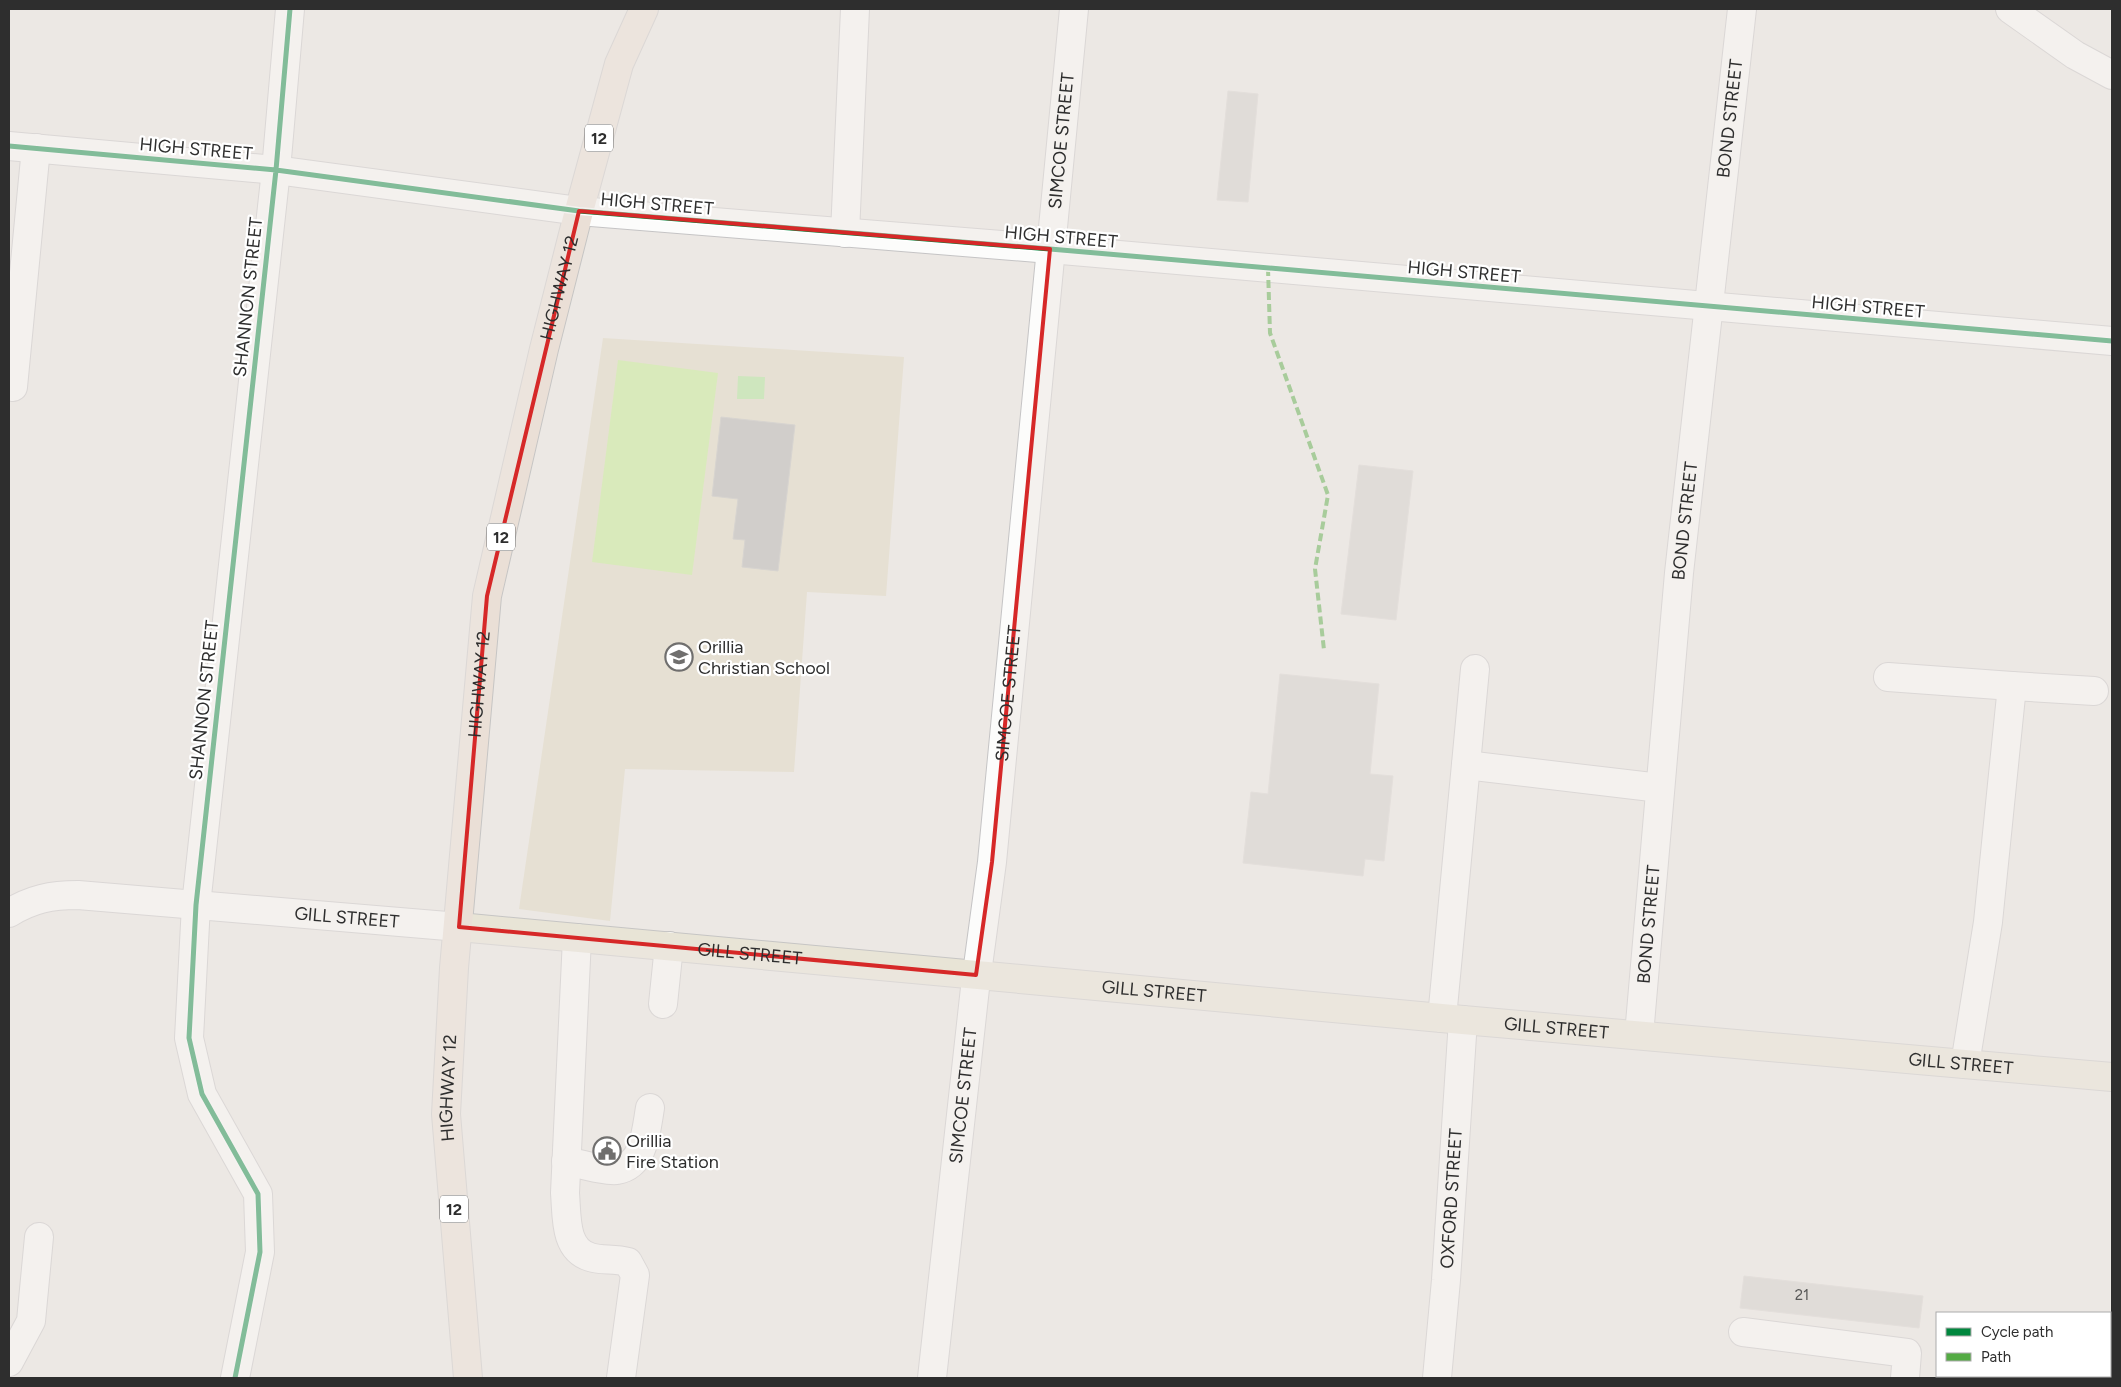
<svg xmlns="http://www.w3.org/2000/svg" width="2121" height="1387" font-family="Figtree,sans-serif">
<rect width="100%" height="100%" fill="#ece8e4"/>
<path fill="#e6e0d3" d="M603,338L904,357L886,596L807,592L794,772L625,769L610,921L519,909Z"/>
<path fill="#cee6be" d="M738,376L765,377L764,399H737Z"/>
<path fill="#d9eabb" d="M618,360L718,373L692,575L592,562Z"/>
<path fill="#d1cecb" stroke="#d7d4d0" d="M1228,91L1258,94L1248,202L1217,200Z
M721,417L795,425L778,571L742,567L745,540L733,539L738,499L712,496Z
M1359,465L1413,471L1396,620L1341,614Z
M1280,674L1379,684L1370,774L1393,776L1384,861L1365,859L1363,876L1243,863L1251,792L1268,794Z
M1744,1276L1923,1296L1919,1328L1740,1308Z"/>
<g fill="none" stroke-linecap="round" stroke-linejoin="round">
<g stroke="#c5c4c5" stroke-width="30">
<g id="minor">
<path d="M2010,9L2075,55L2112,75"/>
<path d="M9,146L276,170L579,211L1050,249L2112,341"/>
<path d="M845,233L855,9"/>
<path d="M13,387L36,148"/>
<path d="M1888,677L2012,686L1988,922L1965,1064"/>
<path d="M2012,686L2094,691"/>
<path d="M1466,765L1660,788"/>
<path id="s1" d="M9,913C32,899 51,895 78,895L459,927"/>
<path d="M577,938L565,1193C567,1216 564,1249 590,1257C601,1261 614,1258 628,1262L635,1275L621,1378"/>
<path d="M663,1004L669,946"/>
<path d="M1442,1018L1475,669"/>
<path id="s2" d="M1639,1035L1679,573L1742,9"/>
<path d="M566,1161C576,1163 609,1172 617,1170C645,1165 646,1130 650,1108"/>
<path d="M1743,1332L1907,1353L1905,1378"/>
<path d="M9,1362L31,1321L39,1237"/>
<path d="M235,1378L260,1252L258,1194L202,1094L189,1038L196,905L276,170L290,9"/>
<path id="s3" d="M932,1378L975,988L992,862L1074,9"/>
<path id="s4" d="M1437,1378L1446,1280L1463,1020"/>
</g>
</g>
<g stroke="#c6c5c4" stroke-width="30">
<g id="major">
<path id="s5" d="M459,927L1463,1020L2112,1077"/>
</g>
</g>
<g stroke="#c6c5c4" stroke-width="30">
<g id="highway">
<path id="s6" d="M468,1378L446,1114L454,968L487,596L544,349L579,211L619,64L644,9"/>
</g>
</g>
<use href="#minor" stroke="#fcfcfb" stroke-width="28"/>
<use href="#major" stroke="#e8e4d6" stroke-width="28"/>
<use href="#highway" stroke="#eadfd6" stroke-width="28"/>
<path stroke="#54ab44" stroke-width="4" stroke-dasharray="8 4" stroke-linecap="butt" d="M1268,268L1270,333L1328,495L1315,569L1324,650"/>
<g stroke="#fff" stroke-width="8">
<path id="cycleway" d="M9,146L276,170L579,211L1050,249L2112,341
M235,1378L260,1252L258,1194L202,1094L189,1038L196,905L276,170L290,9"/>
</g>
<use href="#cycleway" stroke="#00873e" stroke-width="5"/>
</g>
<path d="M0 0H2121V1387H0ZM579,211L1050,249L992,862L976,975L459,927L487,596Z" fill="#ece8e4" fill-opacity=".55" fill-rule="evenodd"/>
<path fill="none" stroke="#d62828" stroke-width="4" stroke-linejoin="round" d="M579,211L1050,249L992,862L976,975L459,927L487,596Z"/>
<defs>
<g id="school-ring" transform="scale(1.4375)"><circle r="9.5" fill="#fff" stroke="#706f6e" stroke-width="1.5"/><path d="M0-5L7-2L0 1L-7-2ZM-4 1L0 2.5L4 1V4Q0 6-4 4Z" fill="#706f6e"/></g>
<g id="civic-ring" transform="scale(1.4375)"><circle r="9.5" fill="#fff" stroke="#706f6e" stroke-width="1.5"/><path d="M-.6-6.5H3V-4.5H.6V-3L4-1V1h2V6H-6V1h2V-1L-.6-3ZM-1.2 2.5V6h2.4V2.5Z" fill="#706f6e"/></g>
</defs>
<g fill-rule="evenodd">
<use href="#school-ring" x="679" y="657"/>
<use href="#civic-ring" x="607" y="1151"/>
</g>
<g text-anchor="middle" dominant-baseline="central" stroke-width="4.5" stroke-linejoin="round" paint-order="stroke">
<g font-size="15" fill="#585857">
<text x="1802" y="1295">21</text>
</g>
<g fill="#fff" stroke="#6d6d6d" stroke-width="1">
<rect x="585" y="124.5" width="28" height="27" rx="4"/>
<rect x="487" y="523.5" width="28" height="27" rx="4"/>
<rect x="440" y="1195.5" width="28" height="27" rx="4"/>
</g>
<g font-size="16" font-weight="bold" fill="#2e2e2e">
<text x="599" y="138">12</text>
<text x="501" y="537">12</text>
<text x="454" y="1209">12</text>
</g>
<g font-size="18" fill="#2e2e2e" stroke="#fff">
<text stroke="none"><textPath href="#s2" startOffset="921">BOND STREET</textPath></text>
<text stroke="none"><textPath href="#s3" startOffset="1244">SIMCOE STREET</textPath></text>
<text transform="translate(196 149) rotate(5)">HIGH STREET</text>
<text transform="translate(657 204) rotate(5)">HIGH STREET</text>
<text transform="translate(1061 237) rotate(5)">HIGH STREET</text>
<text transform="translate(1464 272) rotate(5)">HIGH STREET</text>
<text stroke="none"><textPath href="#s6" startOffset="1101">HIGHWAY 12</textPath></text>
<text transform="translate(248 297) rotate(-84)">SHANNON STREET</text>
<text transform="translate(1868 307) rotate(5)">HIGH STREET</text>
<text stroke="none"><textPath href="#s2" startOffset="516">BOND STREET</textPath></text>
<text stroke="none"><textPath href="#s6" startOffset="696">HIGHWAY 12</textPath></text>
<text stroke="none"><textPath href="#s3" startOffset="689">SIMCOE STREET</textPath></text>
<text transform="translate(204 700) rotate(-84)">SHANNON STREET</text>
<text stroke="none"><textPath href="#s1" startOffset="342">GILL STREET</textPath></text>
<text stroke="none"><textPath href="#s2" startOffset="111">BOND STREET</textPath></text>
<text stroke="none"><textPath href="#s5" startOffset="292">GILL STREET</textPath></text>
<text stroke="none"><textPath href="#s5" startOffset="698">GILL STREET</textPath></text>
<text stroke="none"><textPath href="#s5" startOffset="1102">GILL STREET</textPath></text>
<text stroke="none"><textPath href="#s5" startOffset="1508">GILL STREET</textPath></text>
<text stroke="none"><textPath href="#s6" startOffset="291">HIGHWAY 12</textPath></text>
<text stroke="none"><textPath href="#s3" startOffset="284">SIMCOE STREET</textPath></text>
<text stroke="none"><textPath href="#s4" startOffset="180">OXFORD STREET</textPath></text>
</g>
<g font-size="18" fill="#2e2e2e" stroke="#fff" text-anchor="start">
<text x="698" y="647">Orillia<tspan x="698" dy="21">Christian School</tspan></text>
<text x="626" y="1141">Orillia<tspan x="626" dy="21">Fire Station</tspan></text>
</g>
</g>
<rect width="2121" height="1387" fill="none" stroke="#2e2e2e" stroke-width="20"/>
<rect x="1936" y="1312" width="175" height="65" fill="#ffffff" stroke="#ababab"/>
<rect x="1946" y="1328" width="25" height="8" fill="#00873e" stroke="#ababab"/>
<text x="1981" y="1337" font-size="15" fill="#2e2e2e">Cycle path</text>
<rect x="1946" y="1353" width="25" height="8" fill="#54ab44" stroke="#ababab"/>
<text x="1981" y="1362" font-size="15" fill="#2e2e2e">Path</text>
</svg>
